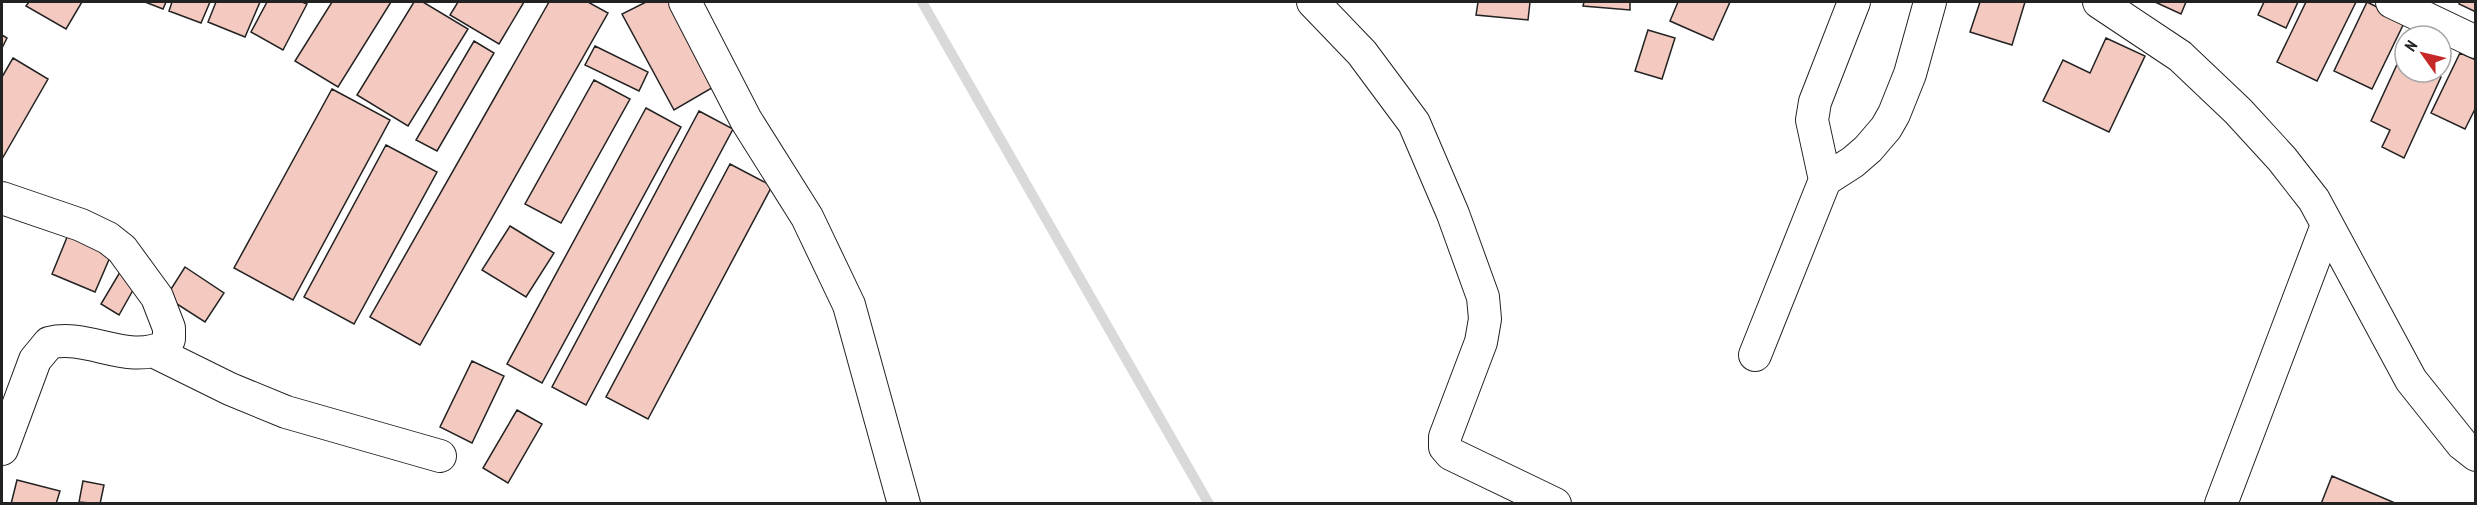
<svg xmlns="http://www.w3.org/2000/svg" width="2477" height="505" font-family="'PT Sans Narrow',sans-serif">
<rect width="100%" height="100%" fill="#fff"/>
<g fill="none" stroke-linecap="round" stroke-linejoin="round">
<path stroke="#d9d9d9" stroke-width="10" d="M922,2L1209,504"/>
</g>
<path fill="#f3c9c0" stroke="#222" stroke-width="1.5" d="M29,2H82L66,29L26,6Z
M145,2H166L163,9Z
M172,2H210L201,23L169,11Z
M216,2H260L245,37L208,22Z
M267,2H302L307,4L283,50L251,32Z
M332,2H391L338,87L295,61Z
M414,2H423L468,29L408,126L357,95Z
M458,2H524L499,44L450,15Z
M549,2H588L608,13L420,345L370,317Z
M646,2H672L717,85L674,110L622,14Z
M1478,2H1530L1528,20L1476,15Z
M1584,2H1630V10L1583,6Z
M1678,2H1730L1713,40L1670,21Z
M1980,2H2025L2012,45L1970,32Z
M2155,2H2186L2181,14Z
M2264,2H2298L2286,28L2258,15Z
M2306,2H2356L2317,81L2277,62Z
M2367,2L2405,21L2372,89L2334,71Z
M2460,2H2476V12L2459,4Z
M1648,30L1675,38L1662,79L1635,71Z
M2,35L7,38L2,48Z
M2106,38L2145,56L2109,132L2043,101L2063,60L2090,73Z
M474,41L494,53L437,151L416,140Z
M595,46L648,72L639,91L585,65Z
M2460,53L2476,60V107L2465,129L2431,113Z
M13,58L48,79L2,159V77Z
M2400,58L2405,60V72H2431L2441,77L2404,158L2382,147L2390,130L2371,121Z
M594,80L630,99L561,223L525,204Z
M332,89L390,120L293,300L234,268Z
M646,108L681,127L542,383L507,364Z
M699,111L733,129L586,405L552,387Z
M386,145L437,172L354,324L304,297Z
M730,164L772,186L648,419L606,397Z
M510,226L554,253L526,297L482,270Z
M70,230L114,248L95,292L52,274Z
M185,267L224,293L205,322L166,297Z
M120,272L137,283L119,315L101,304Z
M472,361L504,376L472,443L440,427Z
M517,410L542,424L508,483L483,468Z
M2332,476L2395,503V504H2321Z
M17,480L60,491L56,504H11Z
M83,481L104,485L100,504L79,502Z"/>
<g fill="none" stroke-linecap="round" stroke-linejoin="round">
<g stroke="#222" stroke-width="34">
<path id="minor" d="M685,2L746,120L807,217L849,305L904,504
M1313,2L1362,53L1414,123L1453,214L1483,297L1485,319L1481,342L1445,437V447L1451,454L1555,504
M2099,2L2180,56L2238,111L2282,159L2314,200L2411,380L2462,444L2476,455
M2392,2L2476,42
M1825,180L1812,120L1815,102L1854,2
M2,198L81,225L108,238L122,249L157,297L169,328V339L166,346C128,366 88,333 49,343L35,360L2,449
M155,352L230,389L286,412L440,456
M1755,355L1825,180L1853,162L1868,149L1886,128L1894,114L1910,74L1930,2
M2221,504L2327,225"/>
</g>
<use href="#minor" stroke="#fff" stroke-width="32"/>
</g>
<rect width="2477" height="505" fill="none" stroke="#222222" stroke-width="6"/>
<g transform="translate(2423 54) rotate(304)"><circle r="28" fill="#ffffff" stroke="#a7a7a7" stroke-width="1.5"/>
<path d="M0-4.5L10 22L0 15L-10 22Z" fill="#c62828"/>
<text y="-9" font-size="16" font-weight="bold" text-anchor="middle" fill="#222222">N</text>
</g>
</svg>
